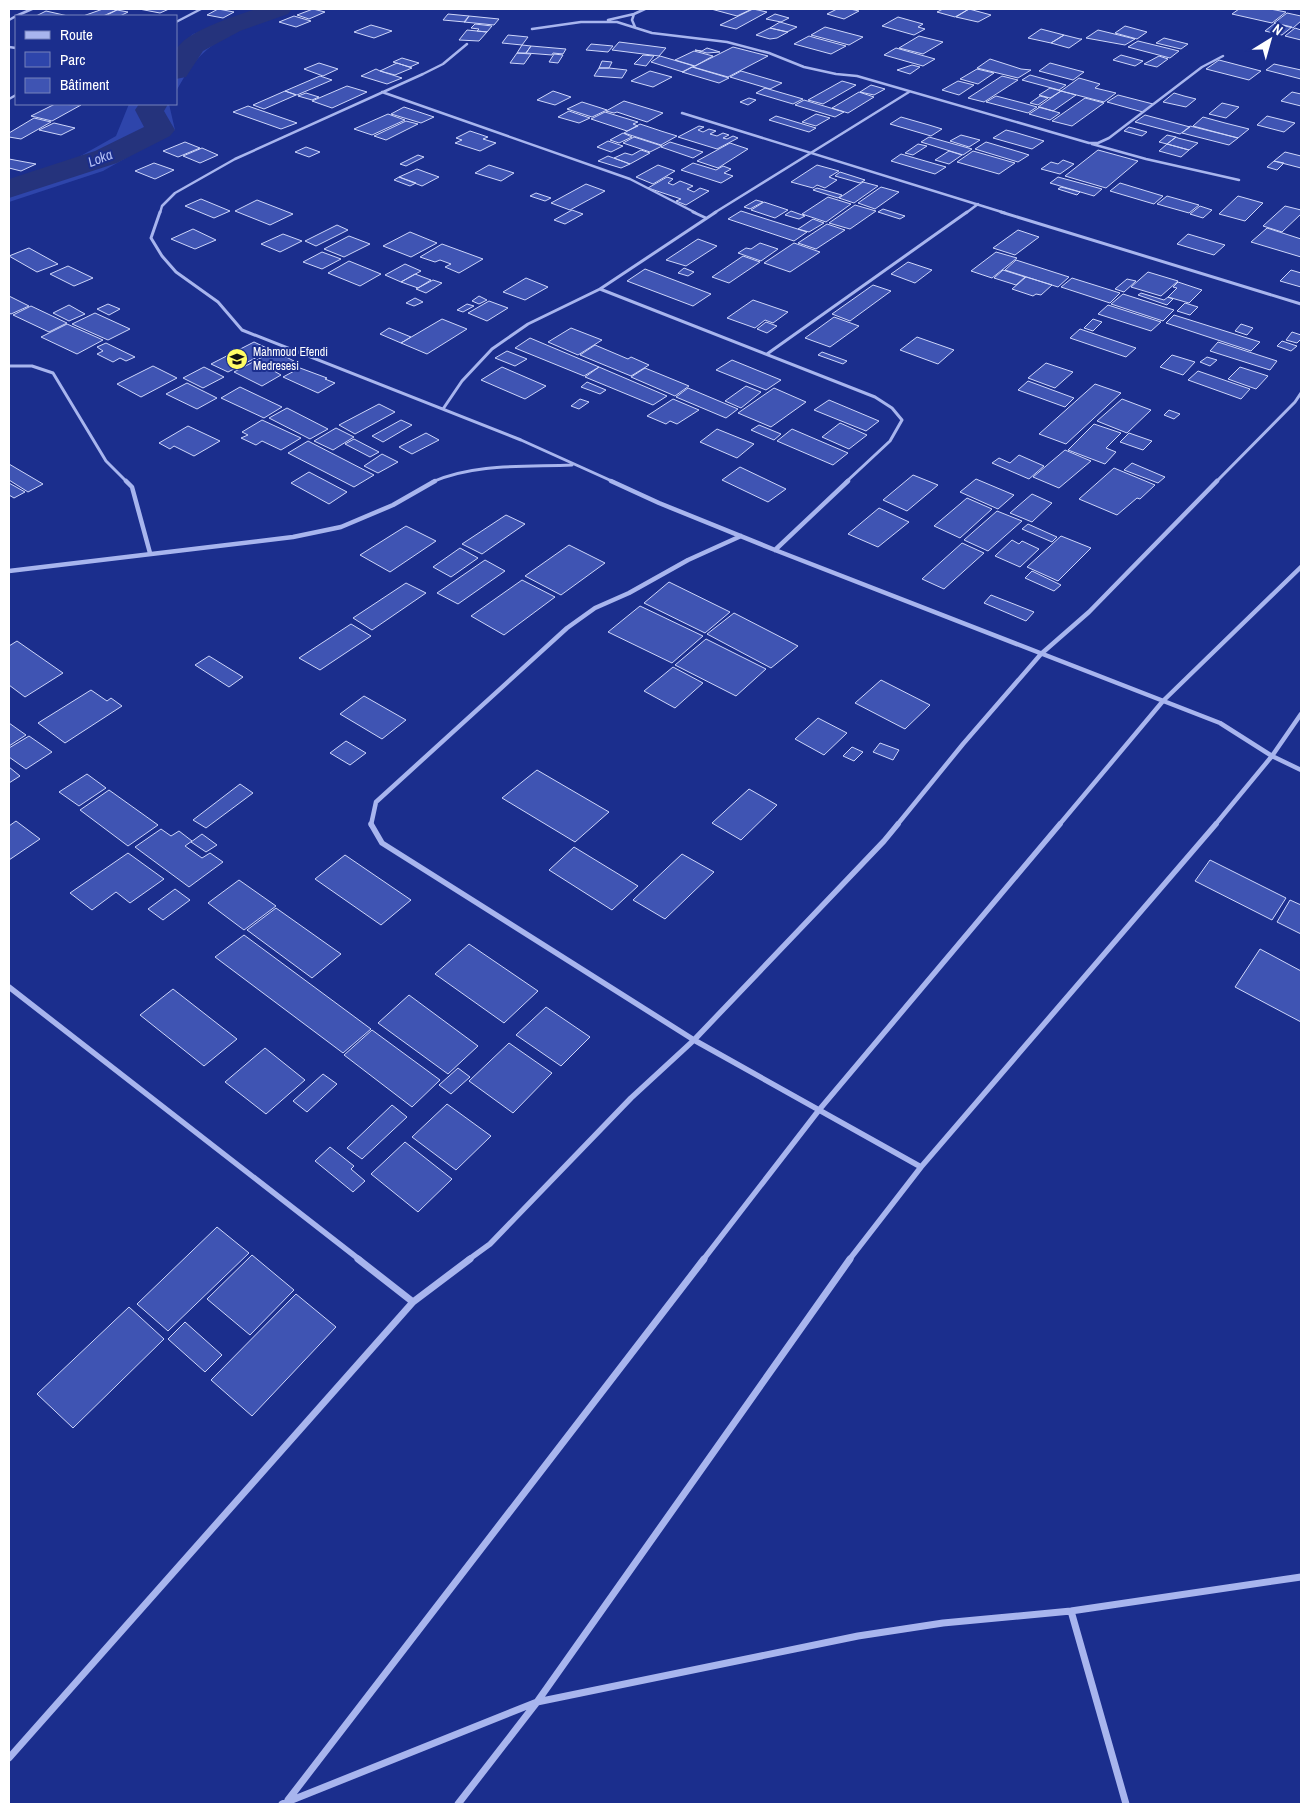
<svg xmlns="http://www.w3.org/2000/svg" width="1310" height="1813" font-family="'Archivo Narrow',sans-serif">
<rect width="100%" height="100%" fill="#1b2e8d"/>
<path fill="#2e45ab" d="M262,9H292C260,21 217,34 195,62C187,70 182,82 176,91V49L193,34Z
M129,104H169L175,130L103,171L9,202V181L81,160L77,158L116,136Z"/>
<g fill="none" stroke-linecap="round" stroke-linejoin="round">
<path fill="#25337c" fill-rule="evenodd" d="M256,9H292L288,14L240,31L203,51L186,77L176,79C176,71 174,59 176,51C182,32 238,15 256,9Z
M139,104H168L164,111L175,130L170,136L117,163L9,198V179L95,151L144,127L135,110Z"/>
</g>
<path fill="#3f54b3" stroke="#ced6fa" d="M103,9H119L103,16H83Z
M139,9H169L160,13Z
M218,9L234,12L223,18L207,15Z
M313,9L325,12L309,19L297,15Z
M711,9H752L737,16Z
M753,9L767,12L736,29L720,25Z
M837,9H850L859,11L844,19L827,14Z
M943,9H969L955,17L937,12Z
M969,9L991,15L978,22L956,17Z
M1239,9H1270L1286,12L1272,23L1232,14Z
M117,10L128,12L120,16H105Z
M46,11L68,16H36Z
M1287,13L1301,16V21L1293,28L1274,23Z
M448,14L469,16L465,22L443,20Z
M775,14L789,18L781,22L766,19Z
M294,16L311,21L296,27L279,22Z
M469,16L499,19L494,25L464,22Z
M898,17L923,24L918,27L925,29L914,35L882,26Z
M780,22L797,27L787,32L770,28Z
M1275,23L1292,27L1282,35L1265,31Z
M475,24L492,26L487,32L477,31L479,29L471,28Z
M371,25L392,31L374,38L354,32Z
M1125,26L1147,32L1137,39L1115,33Z
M825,27L863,37L849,45L811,35Z
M770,28L788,32L777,38L770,39L756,35Z
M1295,28L1301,30V40L1285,36Z
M1041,29L1064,35L1051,43L1028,38Z
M467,30L487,32L479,41L459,40Z
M1098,30L1135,39L1125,45L1086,38Z
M508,35L528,37L522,45L502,43Z
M1064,35L1080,39H1082L1069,48L1051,43Z
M809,36L816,38L846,46L831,54L794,44Z
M919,36L943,42L923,54L899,48Z
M1164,38L1188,44L1181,49L1156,43Z
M1138,41L1179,51L1170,58L1128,47Z
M619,42L651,46L666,48L659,56L612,50Z
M591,44L613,46L608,52L586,50Z
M522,45L531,46L526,53H517Z
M531,46L566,49L563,54L553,53L552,55L526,53Z
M733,47L768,56L728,77L693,67Z
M707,48L720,52L707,53L695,50L702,51Z
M896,48L935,59L923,66L884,55Z
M694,51L713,56L695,66L675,60Z
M517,53L531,54L524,64L510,63Z
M554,54L563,55L558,63L549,62Z
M643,55L654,56L646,66L634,64Z
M1121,55L1143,61L1135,66L1113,60Z
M660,56L694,66L683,72L651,62Z
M1159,56L1168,59L1157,67L1144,64Z
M402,58L419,63L410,67L393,62Z
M990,59L1021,69L1031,70L1018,78L977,68Z
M1219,60L1261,71L1249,80L1206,69Z
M602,61L612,62L609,68H599Z
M319,63L338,69L323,76L304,69Z
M397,63L412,68L395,75L380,71Z
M1050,63L1084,72L1073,80L1039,71Z
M1274,64L1301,70V79L1266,70Z
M912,65L920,67L910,74L897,70Z
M692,67L729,78L719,83L682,72Z
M599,68H609L627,70L622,78L594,76Z
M376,69L380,71L402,78L387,84L361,76Z
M977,69L994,73L978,84L960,79Z
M650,71L672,77L653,87L631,81Z
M741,71L782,83L770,89L730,77Z
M1030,75L1066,85L1059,90L1022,80Z
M320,76L332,80L297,95L285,91Z
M1002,76L1018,80L984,102L968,98Z
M1079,78L1100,84L1095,88L1116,93L1104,102L1061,91Z
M842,81L856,85L823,104L808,100Z
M958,81L974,85L959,95L942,90Z
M871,85L885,89L874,95L860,92Z
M347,86L367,92L332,108L312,101Z
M765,88L803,99L793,104L756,93Z
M1050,88L1061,91L1050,98L1039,95Z
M285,91L296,95L264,109L253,105Z
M553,91L571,97L555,105L537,100Z
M1061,91L1076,95L1053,111L1038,107Z
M859,92L874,97L848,113L832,108Z
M1292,92L1301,94V106L1281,101Z
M306,93L319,97L312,100L298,96Z
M1174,93L1184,96L1196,99L1186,107L1163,102Z
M1118,95L1153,104L1143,112L1107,102Z
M996,96L1023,103L1037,107L1028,113L986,102Z
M1040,96L1048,98L1038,105L1030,103Z
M749,98L756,100L748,105L740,102Z
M1085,98L1104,103L1072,126L1052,121Z
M804,100L844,112L835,117L795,105Z
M624,101L663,113L647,122L617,112L614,113L606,111Z
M582,102L601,108L607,110L592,117L567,109Z
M1222,103L1239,107L1226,118L1209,114Z
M55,104L81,105L52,121L31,116Z
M248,106L297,123L281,129L233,112Z
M404,107L434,117L421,123L391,114Z
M1040,107L1060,113L1050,120L1029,114Z
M569,111L590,118L579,123L558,117Z
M605,112L638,122L633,124L638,126L627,131L591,119Z
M388,114L405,120L372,135L354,129Z
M816,114L830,118L816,126L802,122Z
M1145,115L1190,127L1180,134L1135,122Z
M776,116L816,128L809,132L769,120Z
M1267,116L1295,123L1284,132L1257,125Z
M901,117L929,125L942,129L931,136L890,124Z
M1203,117L1225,123L1249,129L1238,138L1193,126Z
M34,118L51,122L21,139L9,137V133Z
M406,121L418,124L386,140L374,136Z
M54,123L75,128L61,135L39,130Z
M640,124L661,131L677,136L661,145L624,133Z
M699,126L704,127L698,130L703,132L709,129L716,131L710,134L717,136L723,133L729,135L723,138L727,139L733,136L738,138L717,149L678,137Z
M1190,126L1238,138L1229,145L1182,133Z
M1129,127L1147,132L1142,136L1124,131Z
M1006,130L1014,132L1044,141L1032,149L993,138Z
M470,131L488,137L483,139L496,143L480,151L455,143L462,140L456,138Z
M623,133L632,137L619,143L610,140Z
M961,135L980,140L969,147L950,141Z
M1167,135L1176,137L1167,144L1159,142Z
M634,137L662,146L650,152L623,143Z
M929,137L972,149L963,155L921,142Z
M1176,137L1178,138L1198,143L1189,150L1167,144Z
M608,141L623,146L611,152L597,147Z
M185,142L200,148L178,157L163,151Z
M670,142L703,152L693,158L661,147Z
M986,142L1023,153L1029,155L1018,162L975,149Z
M730,143L748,149L718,168L697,161Z
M918,144L927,146L913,155L905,153Z
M1167,144L1189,150L1181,157L1159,151Z
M306,147L320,152L309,157L295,152Z
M202,148L218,155L200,163L183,156Z
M641,150L650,153L630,164L614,158L625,153L632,155Z
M1098,150L1138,161L1106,188L1065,176Z
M949,151L962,155L949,164L935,160Z
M973,151L1015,163L999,174L957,162Z
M1285,152L1301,156V168L1274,161Z
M901,154L946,167L935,174L891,161Z
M418,155L424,157L406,166L400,164Z
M608,156L630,164L621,168L598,161Z
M9,159L36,164L21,171L9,168Z
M1063,160L1074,164L1060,174L1041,169L1051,162L1058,164Z
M1274,161L1284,163L1277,170L1267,167Z
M154,163L174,170L155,179L135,171Z
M693,163L716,170L723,166L731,169L724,173L733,176L721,183L681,170Z
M489,165L514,173L501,181L475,173Z
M658,165L675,171L653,184L636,177Z
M817,165L839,171L829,177L837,180L825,188L817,185L813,188L791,182Z
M417,169L439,177L422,186L399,177Z
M840,172L865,180L860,183L835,176Z
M399,177L416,183L410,186L394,180Z
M667,177L673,179L668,183L673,185L680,181L693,186L687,189L694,192L700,188L709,191L686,205L676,201L681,199L648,188Z
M1058,177L1102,189L1094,196L1050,183Z
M863,182L878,186L854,203L839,198Z
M1120,183L1163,196L1154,204L1110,191Z
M586,184L605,191L570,210L551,203Z
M881,187L899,192L875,209L858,203Z
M1061,187L1080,192L1077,195L1058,189Z
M817,188L842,195L838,198L813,190Z
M536,193L551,198L545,201L530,196Z
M1167,196L1199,205L1189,213L1157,204Z
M1238,196L1263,203L1245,221L1219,214Z
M828,197L851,204L826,222L802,214Z
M201,199L230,211L214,218L185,206Z
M257,200L293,214L270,225L235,211Z
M756,200L763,202L750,209L744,207Z
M764,202L788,210L775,218L751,210Z
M855,205L876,211L850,229L829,223Z
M1200,206L1212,210L1203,218L1190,214Z
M1285,206L1301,210V214L1282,232L1263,226Z
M883,209L905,216L900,219L878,212Z
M572,210L583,214L565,224L554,220Z
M741,211L807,232L794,241L728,219Z
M791,211L805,216L799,219L785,215Z
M813,219L824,223L809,232L798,229Z
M827,224L845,230L816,249L798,243Z
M337,225L348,230L316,246L305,241Z
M1267,228L1301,239V257L1251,242Z
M193,229L216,240L195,249L171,239Z
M1018,230L1039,237L1015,255L993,248Z
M410,232L437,243L411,257L383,246Z
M283,234L302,241L280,252L261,244Z
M1188,234L1225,245L1214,255L1177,244Z
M349,236L370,244L344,257L324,249Z
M698,239L717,246L686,266L666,260Z
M760,243L778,249L761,261L738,253L746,248L751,249Z
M794,243L820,252L790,272L764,263Z
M442,244L483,259L459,273L445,267L451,264L440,260L435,262L420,257Z
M29,248L58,264L37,272L9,256Z
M322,252L341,259L322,269L303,262Z
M996,252L1017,258L992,278L971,271Z
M743,256L760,262L729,283L712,277Z
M1016,260L1069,277L1058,287L1005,270Z
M349,261L381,274L360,286L328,273Z
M908,262L932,270L915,283L891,274Z
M405,264L421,271L401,282L385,275Z
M68,266L93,278L74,286L50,274Z
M684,268L694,272L688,276L678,273Z
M645,269L711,294L693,306L627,281Z
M1003,270L1025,277L1016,285L994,278Z
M1291,270L1301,273V287L1280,281Z
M1148,272L1178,281L1161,296L1131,287Z
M415,274L431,280L418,288L401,282Z
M1026,277L1052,285L1041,295L1036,294L1033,296L1012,289Z
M526,278L548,287L525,300L503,292Z
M1072,278L1120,293L1110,303L1061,287Z
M1127,279L1136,281L1124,292L1115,289Z
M433,280L442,283L426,293L416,289Z
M1178,282L1202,290L1189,303L1168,297L1177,288L1173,287Z
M873,285L891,291L850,321L832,314Z
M1141,293L1164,300L1168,297L1173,299L1167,305L1138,295Z
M1123,294L1174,310L1163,321L1111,304Z
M9,296L29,306L11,314L9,313Z
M479,296L487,300L479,304L472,301Z
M415,298L423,302L414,306L406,303Z
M753,300L788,312L773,323L765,320L755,328L727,318Z
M489,301L508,308L487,321L468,313Z
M1185,303L1198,307L1190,315L1177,311Z
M108,304L120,309L109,315L97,309Z
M467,304L474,306L463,312L457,310Z
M69,305L85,314L69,321L53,313Z
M1108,305L1161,322L1151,331L1098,314Z
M31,306L67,323L49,332L13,315Z
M95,313L130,329L108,340L72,324Z
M1174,315L1260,342L1251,351L1166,323Z
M834,317L859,326L830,347L805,338Z
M442,319L467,329L427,354L401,343Z
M1093,319L1102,322L1093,331L1084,328Z
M766,322L777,326L767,333L757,329Z
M67,324L103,340L77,354L41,337Z
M1241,324L1253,328L1247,335L1235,331Z
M389,328L411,337L401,343L380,334Z
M571,328L602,340L578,355L548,342Z
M1080,329L1136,348L1126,357L1070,338Z
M1292,332L1301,335V339L1297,343L1286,340Z
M917,337L954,350L938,364L900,350Z
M530,338L599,367L584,376L515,348Z
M1282,341L1297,346L1291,351L1277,346Z
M254,342L271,350L228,372L211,364Z
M1218,342L1277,361L1270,370L1210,351Z
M106,343L135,357L126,361L120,358L113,362L97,354L103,351L97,347Z
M595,345L628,359L631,357L649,365L631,376L580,355Z
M274,351L294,361L274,371L281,375L262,386L234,372Z
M507,351L527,359L515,366L495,358Z
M822,352L847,361L843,364L818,355Z
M1172,355L1195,362L1183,375L1160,367Z
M1207,357L1217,360L1210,366L1200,362Z
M732,360L781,380L766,390L716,370Z
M1046,363L1073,372L1055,388L1028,378Z
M153,366L177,378L141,397L117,384Z
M204,367L224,377L203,388L183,378Z
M502,367L546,386L525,399L481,380Z
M599,367L667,396L653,405L585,377Z
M1240,367L1268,376L1256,389L1228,379Z
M300,368L327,378L325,379L335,383L318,393L283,377Z
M645,368L689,386L675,396L631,377Z
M1198,371L1250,389L1241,399L1188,380Z
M1028,381L1074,398L1065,407L1018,390Z
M587,382L606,390L600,394L581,387Z
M187,383L217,398L197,409L166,394Z
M1095,384L1121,393L1066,444L1039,434Z
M746,386L761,392L741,408L725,401Z
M240,387L282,407L264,418L221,398Z
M688,388L738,409L726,418L676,397Z
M774,388L806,402L771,427L738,413Z
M580,399L589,402L579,409L571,406Z
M673,399L699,410L677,424L670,421L666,424L647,416Z
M1122,399L1151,410L1127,433L1097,421Z
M829,400L879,421L866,431L814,410Z
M379,404L395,412L355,434L339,425Z
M287,408L328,429L310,439L269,418Z
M1169,410L1180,414L1174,419L1164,415Z
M262,420L301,438L281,450L262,441L256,445L241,438L248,435L242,432Z
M401,420L412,425L383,442L372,436Z
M840,423L867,435L849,449L822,437Z
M1094,424L1121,433L1106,448L1116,452L1105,464L1068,450Z
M759,425L781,434L774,440L751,430Z
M188,426L220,441L194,456L174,446L170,449L159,443Z
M336,428L354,437L333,450L314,441Z
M717,429L754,444L737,458L700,442Z
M792,429L848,453L833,465L777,441Z
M426,433L439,440L412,454L399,447Z
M1129,433L1152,441L1143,450L1120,442Z
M354,439L379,452L370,457L345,444Z
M308,441L374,475L354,487L288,453Z
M1065,450L1091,461L1059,488L1033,477Z
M382,454L398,462L378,473L364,466Z
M1019,455L1044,466L1029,479L992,463L999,458L1010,463Z
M1132,463L1165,477L1158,483L1124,470Z
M9,464L43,484L28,492L9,480Z
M740,467L786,489L768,502L722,480Z
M1114,468L1155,485L1140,499L1137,498L1117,515L1079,499Z
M309,472L347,492L329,504L291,483Z
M913,475L938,485L907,511L883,500Z
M976,479L1014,495L998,509L960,492Z
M9,483L25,492L14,498L9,495Z
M1032,494L1052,503L1032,522L1010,513Z
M967,498L992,509L960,538L934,526Z
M879,508L909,522L878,547L848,534Z
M997,511L1022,521L988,551L964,540Z
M506,515L525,524L482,554L462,544Z
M1028,524L1057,537L1052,542L1022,529Z
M406,526L436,541L390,572L360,555Z
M1061,536L1091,548L1058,581L1027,567Z
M1012,540L1019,544L1022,541L1039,549L1020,567L995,556Z
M962,543L984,553L944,589L922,579Z
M569,545L605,563L561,595L525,576Z
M460,548L478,558L451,577L433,567Z
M485,560L505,571L458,604L437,593Z
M1032,571L1061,585L1054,591L1025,578Z
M522,580L555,597L504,635L471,616Z
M669,582L730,612L705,633L644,603Z
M406,583L426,593L372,630L353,618Z
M991,595L1034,612L1026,621L984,603Z
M640,606L703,636L672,663L608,632Z
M734,613L798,646L771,668L707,634Z
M351,624L371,636L320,670L299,658Z
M706,639L766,669L736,696L675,665Z
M17,641L63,673L25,697L9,685V646Z
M209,656L243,677L229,687L195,665Z
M673,667L703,683L675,708L644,691Z
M881,680L930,705L905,729L855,703Z
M91,690L107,701L111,698L122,706L65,743L38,723Z
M364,696L406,720L382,739L340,714Z
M818,718L847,733L824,755L795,739Z
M9,723L26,735L9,746Z
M29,736L52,752L26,769L9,757V748Z
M346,741L366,753L350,765L330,753Z
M880,743L899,750L893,760L873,752Z
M852,747L863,752L854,761L843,756Z
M9,767L20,776L9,783Z
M537,770L609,812L575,842L502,798Z
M87,774L106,788L79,806L59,792Z
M240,784L253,793L206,828L193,820Z
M749,789L777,805L741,840L712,823Z
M109,790L158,825L128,846L80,810Z
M16,821L40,839L9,860V826Z
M161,829L171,836L179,831L192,841L185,846L202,858L210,853L223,862L189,887L135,847Z
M202,834L217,845L206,852L191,842Z
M574,847L638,886L612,910L549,870Z
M128,853L164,879L130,903L116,892L92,910L70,893Z
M682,854L714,872L665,919L633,900Z
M345,855L411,900L381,925L315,879Z
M1210,860L1286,898L1272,920L1195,881Z
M239,880L276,906L244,930L208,903Z
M175,889L190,900L163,920L148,909Z
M1290,900L1301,905V934L1277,922Z
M276,908L341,954L312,978L247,930Z
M244,935L371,1029L343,1053L215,957Z
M469,944L538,991L504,1023L435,974Z
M1260,949L1301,971V1022L1235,987Z
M173,989L237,1039L204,1066L140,1015Z
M409,995L478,1046L448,1074L378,1023Z
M546,1007L590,1037L561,1066L516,1035Z
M372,1030L440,1080L412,1107L344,1055Z
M509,1043L552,1073L513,1113L469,1081Z
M265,1048L305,1080L266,1114L225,1082Z
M458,1068L470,1077L451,1094L439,1085Z
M323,1074L337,1084L307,1112L293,1101Z
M447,1104L491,1136L456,1170L412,1137Z
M392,1105L407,1117L362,1159L347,1148Z
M405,1142L452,1179L418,1212L371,1174Z
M330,1147L354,1166L351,1169L365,1181L353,1192L315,1161Z
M217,1227L249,1253L168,1331L137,1304Z
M252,1255L294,1290L250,1335L207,1299Z
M296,1294L336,1327L252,1416L211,1380Z
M129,1307L164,1339L73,1428L37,1394Z
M185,1322L222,1355L205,1372L168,1339Z"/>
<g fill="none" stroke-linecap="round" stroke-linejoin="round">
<path stroke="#a8b5ee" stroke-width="2.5" d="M634,14L632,20L635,27
M16,16L32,9
M9,20L16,16
M608,20L634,14L645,9
M176,22L201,9
M532,29L581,22H617L652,33L727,42L769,53L804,67L836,74L857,76L1089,143H1098L1109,138L1202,67L1223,56
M9,47L16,48
M382,92L630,179L696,213
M9,99L16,95
M682,113L1005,213
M1092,144L1146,159L1239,180
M160,213L162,206L175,193L235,159L423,74L443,64L467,44
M714,213L909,92
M966,213L978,204"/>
<path stroke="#a8b5ee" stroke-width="3" d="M160,212L151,238L162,256L176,272L218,302L242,330L521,440L614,482
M693,212L706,218
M1001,212L1301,304
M600,289L875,397L892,408L902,420L890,441L846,482
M767,354L967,212
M9,366H32L53,373L106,461L127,482
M443,409L462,381L492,349L528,324L600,289L716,212
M432,482C475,463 526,467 572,465
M1216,482L1295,402L1301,393"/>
<path stroke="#a8b5ee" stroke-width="4.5" d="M126,481L132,487L150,553
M611,481L659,503L775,550L1220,723L1272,756L1301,770
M775,550L848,481
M9,571L293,537L341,527L393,505L435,481
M371,825L376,802L567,628L595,608L629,593L688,560L741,536
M897,825L963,744L1041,654L1089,612L1217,481
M1059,825L1163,701L1301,567
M1215,825L1272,756L1301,714"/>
<path stroke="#a8b5ee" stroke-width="5.5" d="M371,824L382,843L694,1040L921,1167
M9,987L360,1260
M468,1260L490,1244L631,1098L694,1040L884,841L898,824
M703,1260L819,1110L1060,824
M849,1260L921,1167L1216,824"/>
<path stroke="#a8b5ee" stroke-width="7" d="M358,1259L413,1302
M1071,1611L1126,1804
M9,1758L413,1302L470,1259
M288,1800L704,1259
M282,1804L537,1702L858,1636L943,1623L1071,1611L1301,1577
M458,1804L537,1702L850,1259"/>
</g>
<defs>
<g id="school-disc" transform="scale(1.125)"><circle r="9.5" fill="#fffc65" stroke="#1b2e8d"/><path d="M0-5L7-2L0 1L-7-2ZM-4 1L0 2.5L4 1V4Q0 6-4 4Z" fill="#111"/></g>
</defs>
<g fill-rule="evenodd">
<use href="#school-disc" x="237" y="359"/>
</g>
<g text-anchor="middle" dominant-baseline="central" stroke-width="4" stroke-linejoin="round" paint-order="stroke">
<g font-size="12" fill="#fff" stroke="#1b2e8d" text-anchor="start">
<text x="253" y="352">Mahmoud Efendi<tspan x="253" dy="14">Medresesi</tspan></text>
</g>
<g font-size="14" font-style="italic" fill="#b4c0f5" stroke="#1b2e8d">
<text transform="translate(100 158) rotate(-21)">Loka</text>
</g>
</g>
<rect width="1310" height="1813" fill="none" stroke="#ffffff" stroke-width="20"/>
<rect x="15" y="15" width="162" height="90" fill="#1b2e8d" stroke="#7682bb"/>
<rect x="25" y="31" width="25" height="8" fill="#a8b5ee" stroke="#7682bb"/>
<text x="60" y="40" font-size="15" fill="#ffffff">Route</text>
<rect x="25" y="52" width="25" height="15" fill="#2e45ab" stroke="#7682bb"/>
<text x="60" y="65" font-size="15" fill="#ffffff">Parc</text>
<rect x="25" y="78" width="25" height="15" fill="#3f54b3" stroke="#7682bb"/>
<text x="60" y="90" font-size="15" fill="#ffffff">Bâtiment</text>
<g transform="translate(1270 40) rotate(37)" stroke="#1b2e8d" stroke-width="4" paint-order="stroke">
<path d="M0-4L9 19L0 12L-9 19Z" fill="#ffffff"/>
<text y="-8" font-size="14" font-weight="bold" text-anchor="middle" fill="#ffffff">N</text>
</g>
</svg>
